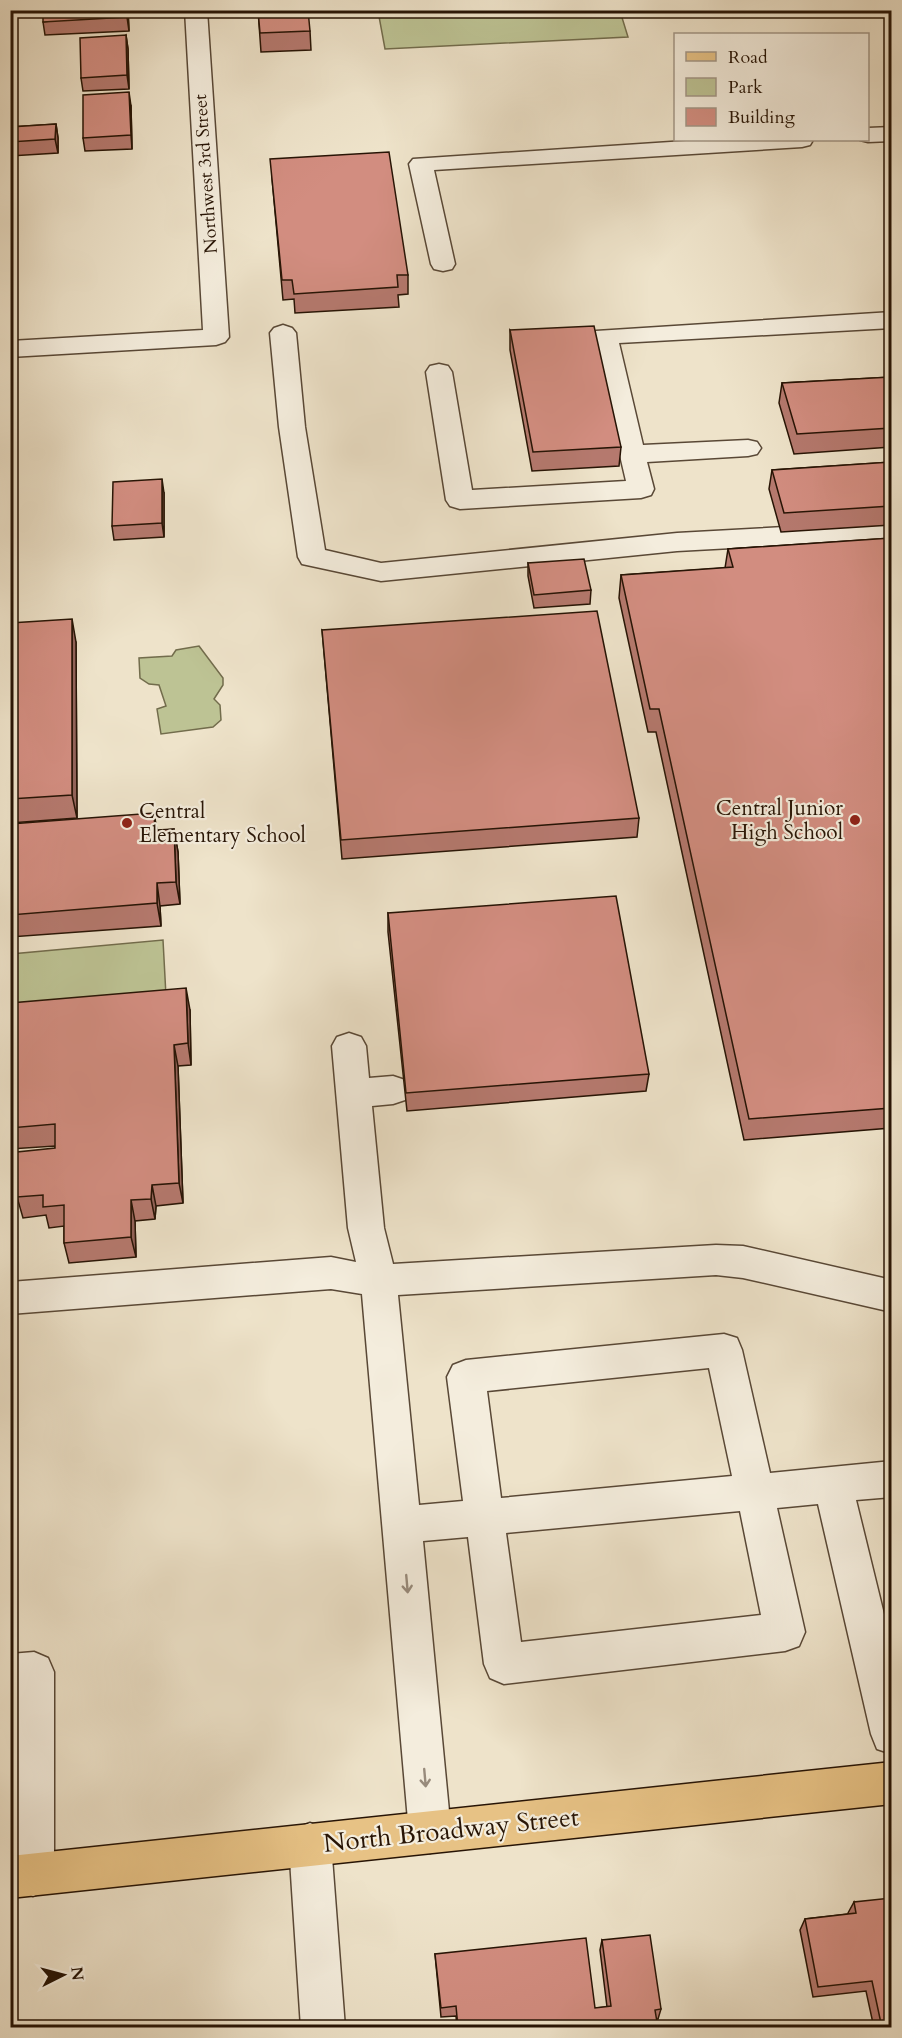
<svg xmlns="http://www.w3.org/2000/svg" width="902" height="2038" font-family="Cardo,serif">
<rect width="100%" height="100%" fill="#eee3ca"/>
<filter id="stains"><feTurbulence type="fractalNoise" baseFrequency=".00333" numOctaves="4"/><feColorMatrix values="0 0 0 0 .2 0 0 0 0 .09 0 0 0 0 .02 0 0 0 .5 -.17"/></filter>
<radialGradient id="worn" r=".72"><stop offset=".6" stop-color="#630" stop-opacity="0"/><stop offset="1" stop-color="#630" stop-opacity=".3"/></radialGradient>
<path fill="#bdc394" stroke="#726c4c" stroke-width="1.5" d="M378,11H620L628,37L385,49Z
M199,646L223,678V685L214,699L220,705L221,720L213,727L161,734L157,709L166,706L159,685L149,684L140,678L139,658L172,656L176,650Z
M163,940L166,996L11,1010V954Z"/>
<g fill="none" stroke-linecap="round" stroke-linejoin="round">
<g stroke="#594836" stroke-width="3">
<path id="minor" d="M185,10H207L229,337L225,342L216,345L10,357V341L203,330Z
M892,127V141L868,142L860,140H868V128Z
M701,140H813L810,145L802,147L434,170L455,264L452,269L443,271L434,269L431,264L409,164L413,159Z
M892,312V328L619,343L643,445L748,440L757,442L761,448L757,454L748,456L647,462L654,489L651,495L641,498L460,509L450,506L446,500L426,372L430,366L439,364L448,366L452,372L472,490L626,481L592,336L596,331Z
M283,325L292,328L296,333L305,427L325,550L381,563L677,533L892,521V539L677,551L381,581L302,564L298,557L279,427L270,333L274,328Z
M349,1033L361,1037L366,1046L369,1078L393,1076L405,1080L410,1090L405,1100L393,1104L372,1106L384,1228L393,1264L716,1245L743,1246L892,1280V1312L743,1278L716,1275L398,1295L419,1505L463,1501L447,1377L453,1365L466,1360L724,1334L737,1338L742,1350L770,1473L892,1461V1497L856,1500L892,1647V1754L877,1749L871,1734L818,1504L777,1508L805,1632L799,1646L785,1651L504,1684L490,1678L484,1664L468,1537L423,1541L451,1832L445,1847L430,1853L415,1847L409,1832L362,1294L331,1289L10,1314V1282L331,1257L356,1262L348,1228L332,1046L337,1037ZM709,1368L732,1476L501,1498L487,1391ZM740,1511L761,1615L521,1642L506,1533Z
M34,1652L48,1658L54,1672V1875L48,1890L33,1896L18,1890L12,1875L14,1694H10V1654Z
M310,1823L325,1829L331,1844L345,2028H301L289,1844L295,1829Z"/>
</g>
<g stroke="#271405" stroke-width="3">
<path id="major" d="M892,1762V1804L10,1898V1856Z"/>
</g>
<use href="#minor" fill="#f4eddd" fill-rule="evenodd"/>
<use href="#major" fill="#e7c285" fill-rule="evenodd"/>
</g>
<path fill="#b5796e" stroke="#271405" stroke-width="1.5" d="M128,10L129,31L45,35L43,22Z
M258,10L310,31L311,50L261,52Z
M126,35L128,49L129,89L83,91L81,78Z
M131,106L132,149L85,151L83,138Z
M56,124L58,138V153L10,156V127Z
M272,178L408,275V294L398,295L399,307L295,313L294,299L283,300Z
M510,330L621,447L619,466L532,471L510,350Z
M891,377V447L794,454L779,403L782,383Z
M891,462V525L781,532L769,489L772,470Z
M164,493V537L114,540L112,526Z
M891,538V1128L744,1140L656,732H648L619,598L621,575L725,568L728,549Z
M528,563L591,590L590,604L534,608L528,576Z
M10,623L76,642L77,818L10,823Z
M322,630L639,818L637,837L342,859Z
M10,824L157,830L174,829L178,852L180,904L160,906L161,926L10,937Z
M388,913L649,1074L646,1091L407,1111L388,932Z
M10,1003L190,1010L191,1065L178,1066L183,1203L156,1206L155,1219L135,1221L136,1257L69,1263L64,1243V1226L49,1228L46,1215L23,1218L17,1197L55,1148V1146L10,1149Z
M854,1902L891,2028H874L866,1991L813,1997L800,1930L805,1919L849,1914L848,1913Z
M602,1940L661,2009L658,2019H656L657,2028H457L456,2016L441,2017L435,1954L595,2008L607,2007L600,1950Z"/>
<path fill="#93635a" stroke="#271405" stroke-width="1.5" d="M127,10H128L129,31L127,17Z
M126,35L128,49L129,89L127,75Z
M129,92L131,106L132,149L131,135Z
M56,124L58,138V153L55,139Z
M162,479L164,493V537L162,523Z
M72,619L76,642L77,818L72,795Z
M154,813L158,836L155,831Z
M174,829L178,852L180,904L176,882Z
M157,883L160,906L161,926L157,903Z
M186,988L190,1010L191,1065L188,1043Z
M174,1045L178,1066L183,1203L179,1183Z
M152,1185L156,1206L155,1219L151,1199Z
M131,1200L135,1221L136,1257L131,1237Z"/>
<path fill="#d28d80" stroke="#271405" stroke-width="1.5" d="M43,10H127V17L43,22Z
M258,10H308L310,31L260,33Z
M126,35L127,75L81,78L80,38Z
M129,92L131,135L83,138V95Z
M56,124L55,139L10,142V127Z
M389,152L408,275H397L398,287L294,294L292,280H282L270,159Z
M594,326L621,447L533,452L510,330Z
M891,377V428L797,434L782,383Z
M891,462V506L784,513L772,470Z
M162,479V523L112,526L113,482Z
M891,538V1108L749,1119L659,709H650L621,575L733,567L728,549Z
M584,559L591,590L534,595L528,563Z
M597,611L639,818L341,840L322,630Z
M72,619V795L10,799V623Z
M154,813L155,831L174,829L176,882L157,883V903L10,915V824Z
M616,896L649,1074L406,1093L388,913Z
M186,988L188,1043L174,1045L179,1183L152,1185L151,1199L131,1200V1237L64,1243V1205L43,1207V1195L17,1197V1152L55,1148V1124L10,1128V1003Z
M891,1898V2028H882L872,1981L818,1987L805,1919L856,1913L854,1902Z
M650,1935L661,2009L655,2010L658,2028H458L456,2006L441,2008L435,1954L586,1938L595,2008L611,2006L602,1940Z"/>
<defs><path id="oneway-shaft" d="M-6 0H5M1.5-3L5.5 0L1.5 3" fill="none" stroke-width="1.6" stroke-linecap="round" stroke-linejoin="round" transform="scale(1.5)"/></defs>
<g stroke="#988b7c">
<use href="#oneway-shaft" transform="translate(407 1584) rotate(85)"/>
<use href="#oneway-shaft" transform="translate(425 1778) rotate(85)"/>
</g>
<g fill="#8f2418" stroke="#f4eddd" stroke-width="2">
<circle cx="855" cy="820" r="6"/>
<circle cx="127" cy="823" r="6"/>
</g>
<g text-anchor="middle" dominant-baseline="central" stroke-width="4.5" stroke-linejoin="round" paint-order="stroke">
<g font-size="18" fill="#271405" stroke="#f4eddd">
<text transform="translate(206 174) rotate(-94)">Northwest 3rd Street</text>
</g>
<g font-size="21" fill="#271405" stroke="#f4eddd" text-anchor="end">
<text x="843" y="808">Central Junior<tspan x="843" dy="24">High School</tspan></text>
<text x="139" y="811" text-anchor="start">Central<tspan x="139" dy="24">Elementary School</tspan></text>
</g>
<g font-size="26" fill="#271405" stroke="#f4eddd">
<text transform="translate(451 1830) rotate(-6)">North Broadway Street</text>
</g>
</g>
<rect width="902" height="2038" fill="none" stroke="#eee3ca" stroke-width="36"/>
<rect x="12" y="12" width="878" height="2014" fill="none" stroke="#271405" stroke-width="3"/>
<rect x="18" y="18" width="866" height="2002" fill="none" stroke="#271405" stroke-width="1.5"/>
<rect x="674" y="33" width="195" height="108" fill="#f4eddd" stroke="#a29687" stroke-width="1.5"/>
<rect x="686" y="52" width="30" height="9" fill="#e7c285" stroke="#a29687" stroke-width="1.5"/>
<text x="728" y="63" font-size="18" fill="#271405">Road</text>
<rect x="686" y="78" width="30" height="18" fill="#bdc394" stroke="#a29687" stroke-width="1.5"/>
<text x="728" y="93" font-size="18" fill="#271405">Park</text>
<rect x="686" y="108" width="30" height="18" fill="#d28d80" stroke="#a29687" stroke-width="1.5"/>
<text x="728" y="123" font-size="18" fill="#271405">Building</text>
<g transform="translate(63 1975) rotate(84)" stroke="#f4eddd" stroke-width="4.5" paint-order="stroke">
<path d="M0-4.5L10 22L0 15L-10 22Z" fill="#271405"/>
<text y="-9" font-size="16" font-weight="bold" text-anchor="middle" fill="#271405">N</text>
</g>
<rect width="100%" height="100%" filter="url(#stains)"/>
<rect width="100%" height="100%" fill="url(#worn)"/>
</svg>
